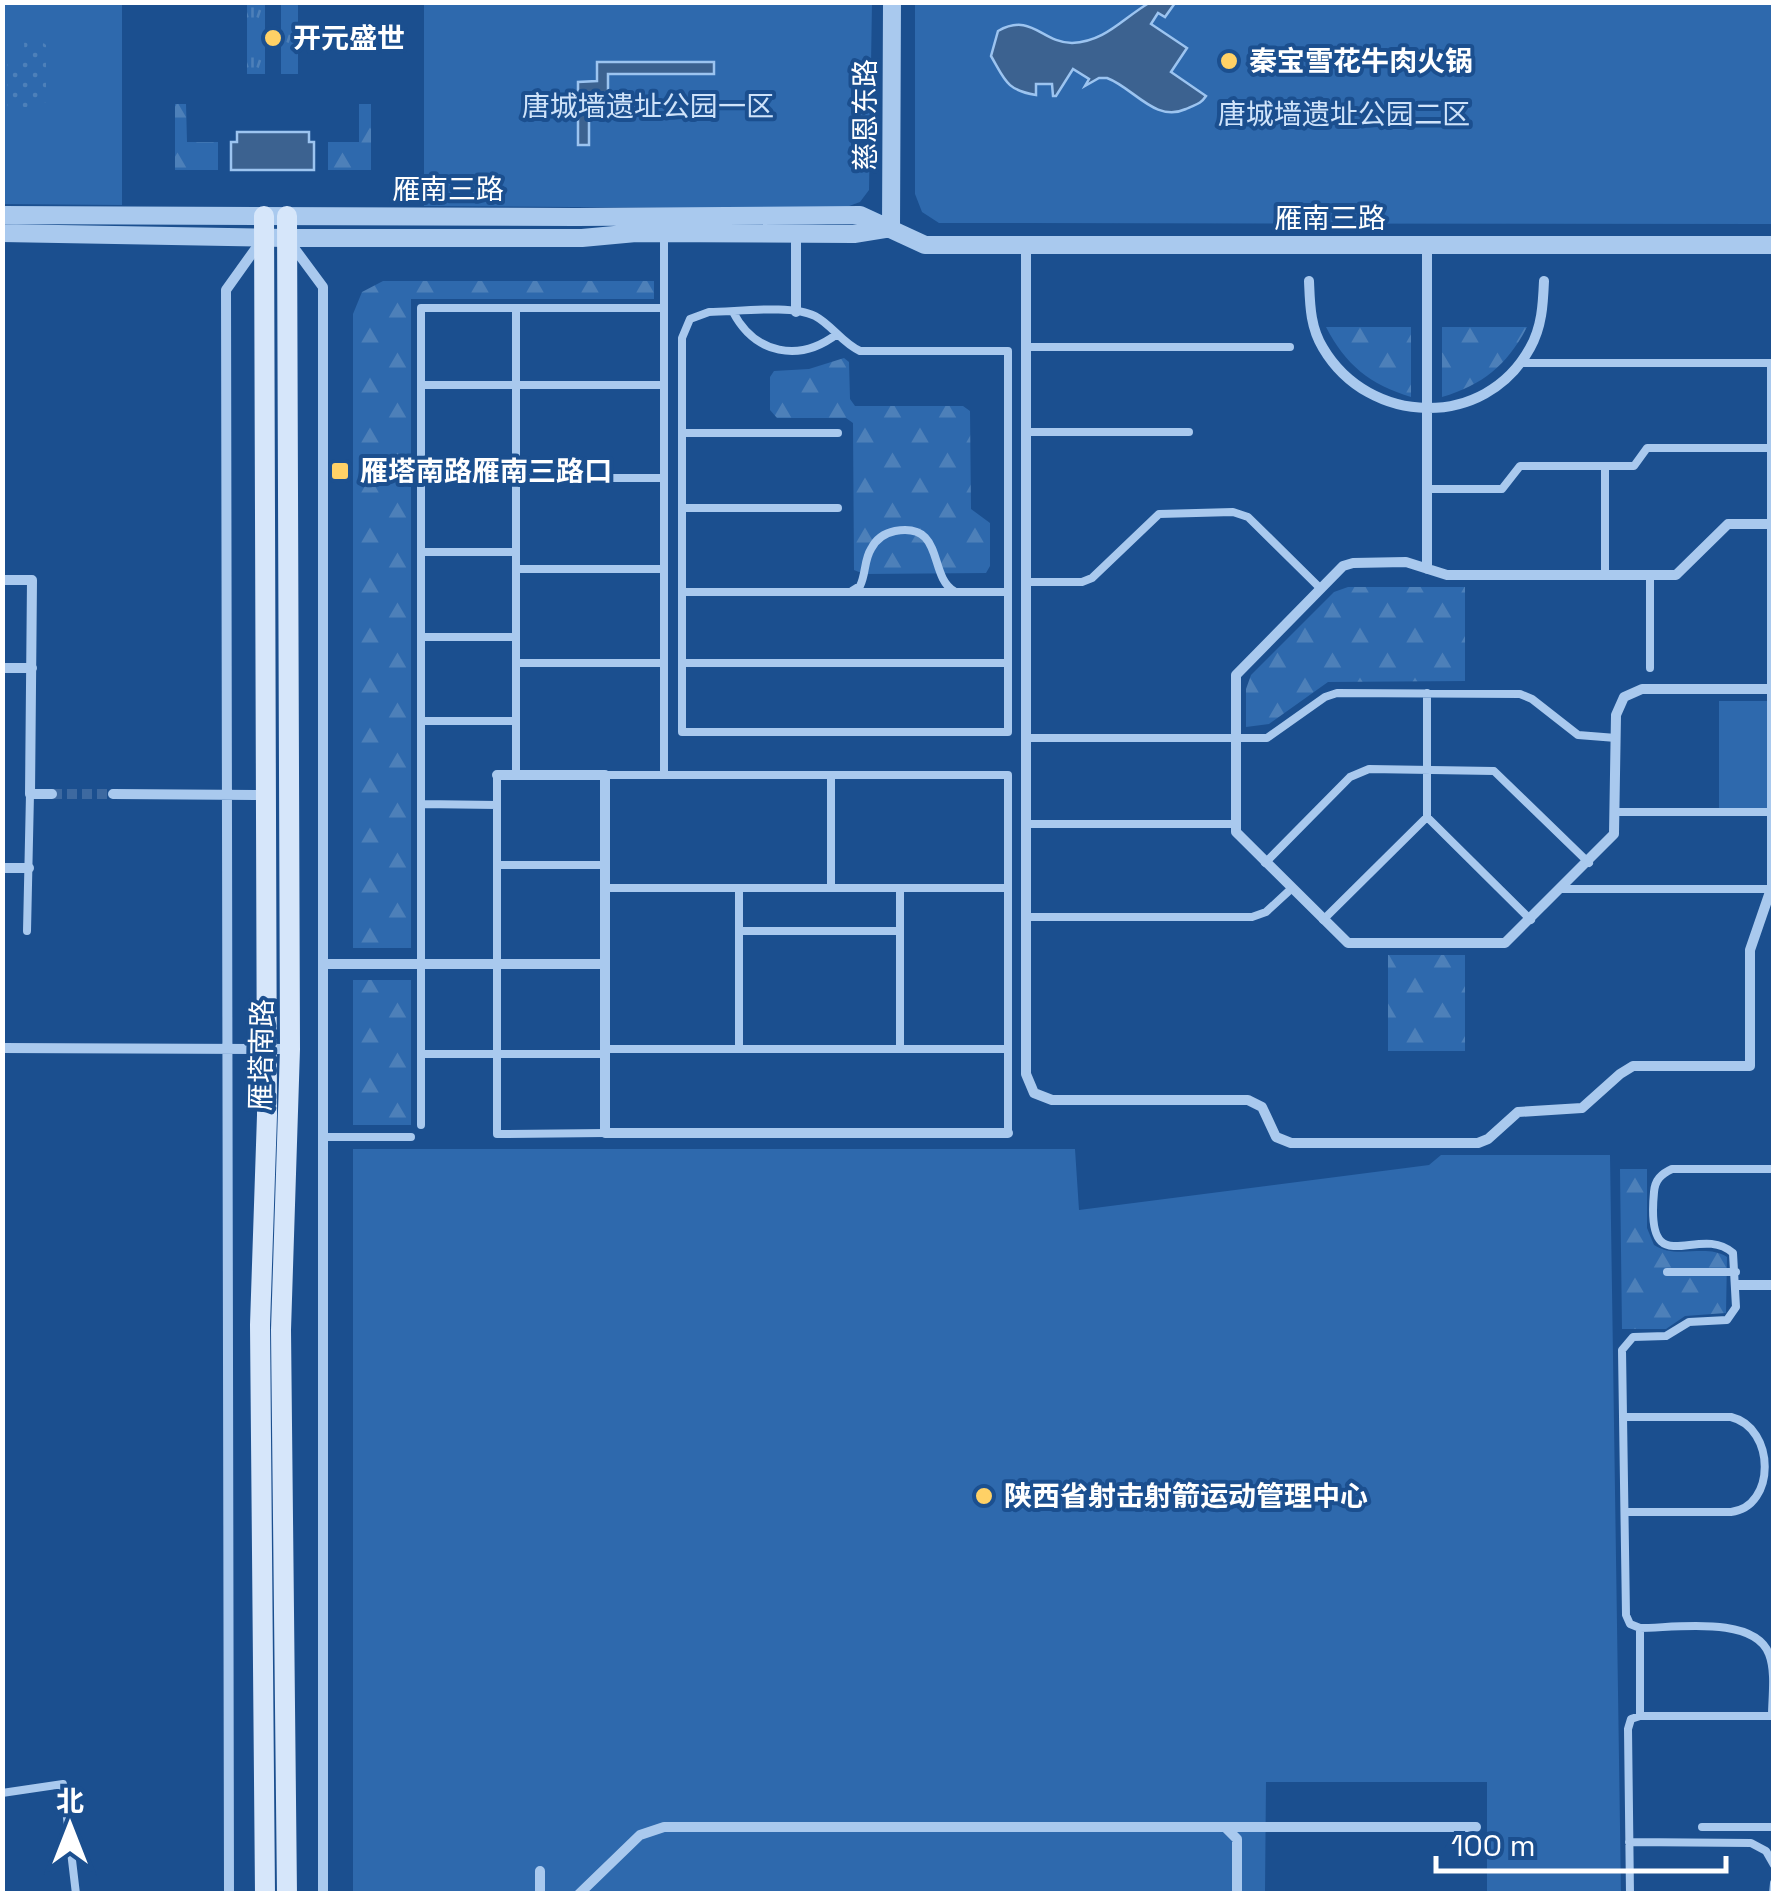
<svg xmlns="http://www.w3.org/2000/svg" width="1776" height="1896" font-family="'Space Grotesk','Noto Sans SC',sans-serif">
<defs>
<pattern id="grass-tufts" width="24" height="20" patternUnits="userSpaceOnUse" patternTransform="scale(2.5)"><rect width="24" height="20" fill="#2e69ad"/><path d="M3 7l-1-3M5 7V3M7 7l1-3M15 17l-1-3M17 17v-4M19 17l1-3" fill="none" stroke="#4d80b9"/></pattern>
<pattern id="forest-firs" width="22" height="20" patternUnits="userSpaceOnUse" patternTransform="scale(2.5)"><rect width="22" height="20" fill="#2e69ad"/><path d="M5 1l3.5 6h-7zM16 11l3.5 6h-7z" fill="#4d80b9"/></pattern>
<pattern id="garden-dots" width="8" height="8" patternUnits="userSpaceOnUse" patternTransform="scale(2.5)"><rect width="8" height="8" fill="#2e69ad"/><path d="M2 2h.1M6 6h.1" fill="none" stroke="#4d80b9" stroke-width="1.8" stroke-linecap="round"/></pattern>
</defs>
<rect width="100%" height="100%" fill="#1b4f8f"/>
<path fill="url(#grass-tufts)" d="M247,3H265V74H247Z
M281,3H298V74H281Z"/>
<path fill="url(#forest-firs)" d="M175,104H186L187,142H218V170H175Z
M359,104H371V170H328V142H359Z
M383,281H654V299H411V948H353V314L362,292Z
M1326,327H1411V397C1369,384 1346,365 1326,327Z
M1442,327H1527C1507,365 1484,384 1442,397Z
M844,358L849,362L850,399L855,406H963L970,411L971,509L990,523V566L986,573L864,574L854,570L853,423L846,418H777L770,410V377L774,371L809,369Z
M1348,587H1465V681L1328,682L1269,724L1246,727V689L1251,675L1334,592Z
M1388,955H1465V1051H1388Z
M353,980H411V1125H353Z
M1620,1169H1647V1228L1654,1245C1676,1260 1706,1243 1727,1257L1726,1313L1685,1316L1666,1329H1622Z"/>
<path fill="#2e69ad" d="M3,3H122V205L3,204Z
M424,3H872L869,190L860,202L841,209L424,206Z
M915,3H1773V224L939,223L922,212L915,194Z
M1719,701H1768V809H1719Z
M353,1149H1075L1079,1210L1429,1165L1441,1155H1610L1621,1893H1487V1782H1266L1265,1893H353Z"/>
<path fill="url(#garden-dots)" d="M24,41H41L46,45V103H40V107H7V61L25,62Z"/>
<path fill="#3c6290" stroke="#9cc4f0" stroke-width="2.5" d="M1149,3H1175L1165,17L1158,13L1151,24L1187,48L1171,72L1206,96C1200,105 1196,104 1186,109C1155,123 1134,88 1107,78H1099L1085,86L1089,79L1073,69L1056,96H1053L1052,84H1036V95C1006,90 1005,80 991,56L998,31C1032,12 1042,43 1072,43C1105,42 1123,18 1149,3Z
M597,62H714V74H608V92L589,93V145H578V82L597,81Z
M237,132H309V142H314V170H231V142H237Z"/>
<g fill="none" stroke-linecap="round" stroke-linejoin="round">
<path stroke="#3d69a0" stroke-width="10" stroke-dasharray="10 5" stroke-linecap="butt" d="M52,794H113"/>
<path stroke="#a9c9ee" stroke-width="8" d="M664,234V775
M516,308V775
M709,312C736,312 791,304 815,316C832,325 842,343 860,351H1008V663H682V338L690,319Z
M733,312C755,354 799,363 837,334
M1026,347H1290
M1521,363H1771V889H1562
M421,385H664
M1026,432H1189
M682,433H838
M1605,466H1634L1647,448H1771
M421,468H516
M516,478H664
M1427,489H1502L1520,466H1605V575
M682,508H838
M421,552H516
M516,569H664
M1650,575V668
M1026,582H1082L1092,578L1159,514L1233,512L1248,517L1321,589
M852,591L860,586C866,574 864,560 871,549C876,539 885,533 895,531C945,522 928,576 954,591
M682,592H1008
M421,637H516
M516,663H664
M682,663V732H1008V663
M1427,693V817
M421,721H516
M1026,738H1267L1325,697L1337,693L1520,694L1532,699L1578,735L1616,738
M497,775V1134L605,1133
M605,775H1008V1133
M831,775V888
M421,804L497,805
M1616,812H1771
M1026,824H1234
M1265,863L1350,777L1369,769L1494,771L1589,863
M497,865H605
M605,888H1008
M739,888V1049
M900,888V1049
M1026,917H1252L1266,912L1291,889
M1323,920L1427,817L1531,920
M27,931L30,794
M739,931H900
M605,1049H1008
M421,1054H605
M421,1125V308H664
M323,1137H411
M1667,1272H1736
M1623,1417H1731C1776,1428 1776,1507 1731,1512H1625
M1640,1628C1675,1628 1754,1615 1769,1654C1776,1672 1772,1697 1772,1716
M1640,1716H1774
M2,1793L63,1784L76,1894
M1702,1827H1774
M1629,1842L1751,1843L1766,1851L1774,1865
M1630,1894L1628,1729L1631,1719L1640,1716V1628L1630,1624L1626,1615L1622,1350L1633,1337L1666,1336L1689,1322L1727,1320L1736,1307L1733,1253C1698,1222 1645,1286 1654,1192C1655,1180 1661,1174 1672,1169H1774
M1773,1894L1774,1883"/>
<path stroke="#a9c9ee" stroke-width="10" d="M796,235V312
M289,241L323,287V1894
M1026,245V1074L1034,1093L1052,1100H1248L1262,1107L1276,1137L1291,1143H1478L1488,1139L1518,1112L1582,1108L1620,1074L1633,1066H1750V950L1771,889
M1427,245V569
M1309,281C1310,304 1310,327 1323,348C1369,426 1485,430 1530,348C1542,327 1543,304 1544,281
M1771,524H1728L1676,575H1447L1406,562L1353,563L1343,566L1236,675V832L1348,943H1505L1614,834L1616,715L1624,697L1642,689H1771
M2,580H32L30,794H52
M2,668H32
M497,775H605V1133H1008
M113,794L265,795
M2,868H29
M323,964H605
M2,1048L290,1049
M1736,1285H1774
M1226,1827H1476
M540,1871V1894
M229,1894L226,290L261,241
M579,1894L640,1835L664,1827H1225L1237,1839V1894"/>
<path stroke="#a9c9ee" stroke-width="18" d="M2,215L577,217L860,215L925,245H1774
M891,228L892,2
M2,233L288,238H582L636,233L854,234L891,228"/>
<path stroke="#d6e6fa" stroke-width="20" d="M264,216L267,1115L260,1325L265,1894
M287,1894L281,1330L290,1049L287,216"/>
</g>
<g fill="#ffd166" stroke="#1b4f8f" stroke-width="4">
<circle cx="273" cy="38" r="10"/>
<circle cx="1229" cy="61" r="10"/>
<rect x="330" y="461" width="20" height="20" rx="5"/>
<circle cx="984" cy="1496" r="10"/>
</g>
<g text-anchor="middle" dominant-baseline="central" stroke-width="8" stroke-linejoin="round" paint-order="stroke">
<g font-size="28" font-weight="bold" fill="#fff" stroke="#1b4f8f" text-anchor="start">
<text x="293" y="38">开元盛世</text>
<text x="1249" y="61">秦宝雪花牛肉火锅</text>
<text x="360" y="471">雁塔南路雁南三路口</text>
<text x="1004" y="1496">陕西省射击射箭运动管理中心</text>
</g>
<g font-size="28" fill="#cfe3fa" stroke="#1b4f8f">
<text x="648" y="106">唐城墙遗址公园一区</text>
<text x="1344" y="114">唐城墙遗址公园二区</text>
</g>
<g font-size="28" fill="#fff" stroke="#1b4f8f">
<text transform="translate(865 115) rotate(-90)">慈恩东路</text>
<text x="448" y="189">雁南三路</text>
<text x="1330" y="218">雁南三路</text>
<text transform="translate(261 1055) rotate(-89)">雁塔南路</text>
</g>
</g>
<rect width="1776" height="1896" fill="none" stroke="#ffffff" stroke-width="10"/>
<g transform="translate(70 1826)" stroke="#1b4f8f" stroke-width="8" paint-order="stroke">
<path d="M0-8L18 38L0 25L-18 38Z" fill="#ffffff"/>
<text y="-15" font-size="28" font-weight="bold" text-anchor="middle" fill="#ffffff">北</text>
</g>
<path d="M1436 1856v15h290v-15" fill="none" stroke="#ffffff" stroke-width="5"/>
<text x="1451" y="1856" font-size="30" fill="#ffffff" stroke="#1b4f8f" stroke-width="8" paint-order="stroke">100 m</text>
</svg>
